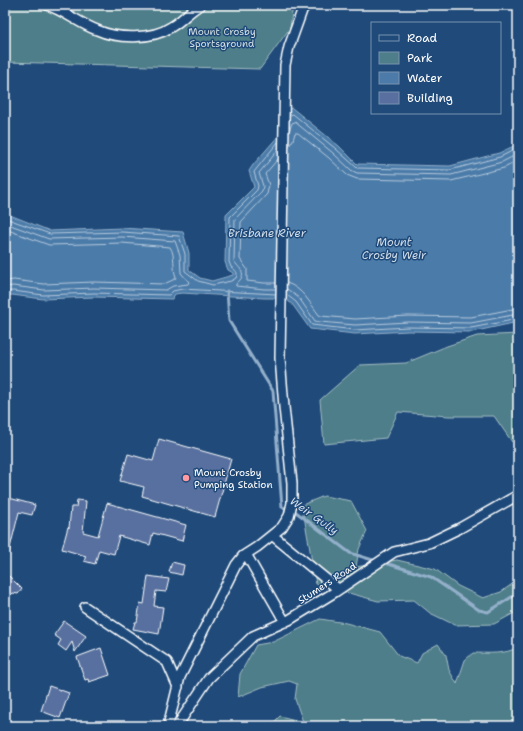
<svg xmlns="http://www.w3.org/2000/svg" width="523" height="731" font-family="'Shantell Sans',sans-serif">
<rect width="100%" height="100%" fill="#1f4a7a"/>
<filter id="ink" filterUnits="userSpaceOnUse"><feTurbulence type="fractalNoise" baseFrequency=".025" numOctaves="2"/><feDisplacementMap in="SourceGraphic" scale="8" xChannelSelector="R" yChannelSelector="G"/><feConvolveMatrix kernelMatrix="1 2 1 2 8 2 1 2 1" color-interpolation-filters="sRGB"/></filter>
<g filter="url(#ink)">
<path fill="#4e7e89" stroke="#a6bec4" d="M5,5H293L290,28L260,69L5,62Z
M518,334V440L512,442L494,416H449L398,412L386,438L324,444L320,400L360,365L406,363L447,346L477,336Z
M324,496L351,501L367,531L359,549L356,567L397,560L435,569L458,586L483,598L501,592L518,580V611L494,624L455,625L430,613L414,600L378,601L316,584L302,505Z
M320,619L346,623L380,632L399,656L417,663L422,653L438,644L446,655L449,670L457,684L465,660L473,653C487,653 506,655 518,647V726H270L280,716L303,722L295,699L297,684L289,681L262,687L238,697L240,674L256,645L273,642Z"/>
<path fill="#4c7ba9" stroke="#94b0cb" d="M292,108L339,146L357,164L450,166L499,153L518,144V322L472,332L408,331L355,334L310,329L292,304L284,298H264L182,293L175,294L172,299L94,297L43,299L12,295L5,296V213L50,231L122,228L183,232L189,253V270L200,278L212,281L233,275V273L228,270L225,262L226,215L254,187L249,171L253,165L280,134L287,110Z"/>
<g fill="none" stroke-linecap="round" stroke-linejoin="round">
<path stroke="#b7cadd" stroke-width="1" d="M290,115L293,114L336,149L357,168L450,170L500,157L518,148
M289,132L292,123L295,122L333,153L351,170L357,173L451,175L502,162L518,154
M289,146L293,140L295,133H298L329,158L347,175L357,179L451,181L504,168L518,161
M5,218L50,234L122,232L179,236L185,254V271L198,281L213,285L231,281L236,278C239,272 235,270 231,267L229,262L230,217L257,190L258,186L254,172L278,142
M5,223L49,239L122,237L175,241L180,255L181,273L189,282L188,284L173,286L166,290L94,288L44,290L13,286L5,287
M5,229L49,245L122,243L170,247C176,256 172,267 176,277L175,279L164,284L94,282L44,284L14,280L5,281
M276,283H264L247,281V269L240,259L241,222L267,194L269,185L265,174L278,159
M287,283C302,288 310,303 319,315L321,316L355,319L408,316L471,317L518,308
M276,289H264L236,286V284C249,273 239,269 234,261L235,219L262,191L263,186L259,173L278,150
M287,289L299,298L315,321L320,322L355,325L408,322L471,323L518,314
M5,292L13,291L43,295L94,293L169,295L173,291L182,289L276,294
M287,295L296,302L312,325L355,330L408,327L471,328L518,319"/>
<path stroke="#94b0cb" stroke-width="3" d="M227,291L229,321L273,391L282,507L296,512L350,553L376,561
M382,562L431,577L479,610L488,612L518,593"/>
</g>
<path fill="#586f9f" stroke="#fff" d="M159,439L231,459L215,517L142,496L144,487L120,481L128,454L153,461Z
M9,498L35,505L32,515L19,512L8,556H5V513Z
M77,500L86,501L83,532L98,536L107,503L186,525L182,541L153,533L150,545L119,536L114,554L99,550L95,564L84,561L86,556L62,549L68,527L69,528L71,507H76Z
M172,562L184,565L182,575L169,572Z
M9,576L22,589L18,594L13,593L5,601V581Z
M148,576L169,579L166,592L156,591L154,606L163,607L159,634L133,629L135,622H137L140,603L144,604Z
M64,621L86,636L75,652L72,642L66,651L58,645L61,640L54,635Z
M101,648L110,675L89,682L88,679L85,680L77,657Z
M49,686L69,693L60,718L41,711Z"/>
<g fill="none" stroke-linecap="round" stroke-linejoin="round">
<g stroke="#fff" stroke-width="12">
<path id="street" d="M47,5C65,11 80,24 97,30C117,39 152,40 171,27C182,21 189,11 200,5
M272,535L338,589
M246,554L285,622
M85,607L167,662L178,687
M168,726L180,677L236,565L243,556L257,547L282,527L289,516L292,503V483L284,407L280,358L285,65L289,47L303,8L308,5
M177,726L209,678L253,636L289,620L335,592L394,552L429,543L460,528L518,495"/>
</g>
<use href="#street" stroke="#1f4a7a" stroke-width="9"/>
</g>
</g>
<circle fill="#ff9aa2" stroke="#1f4a7a" stroke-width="1.5" cx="186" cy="478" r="4"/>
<g text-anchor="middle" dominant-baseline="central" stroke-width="3" stroke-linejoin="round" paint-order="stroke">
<g font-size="10" fill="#d3dfe2" stroke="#1f4a7a">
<text x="222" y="31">Mount Crosby<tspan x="222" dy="12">Sportsground</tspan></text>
</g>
<g font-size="10" fill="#fff" stroke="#1f4a7a" text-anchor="start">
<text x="194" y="472">Mount Crosby<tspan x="194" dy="12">Pumping Station</tspan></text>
</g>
<g font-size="10" fill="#fff" stroke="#1f4a7a">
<text transform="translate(327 583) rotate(-33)">Stumers Road</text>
</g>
<g font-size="11" font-style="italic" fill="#d2deea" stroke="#1f4a7a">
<text x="267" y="233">Brisbane River</text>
<text x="394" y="242">Mount<tspan x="394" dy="13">Crosby Weir</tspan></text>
<text transform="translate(314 516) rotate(35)">Weir Gully</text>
</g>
</g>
<rect width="523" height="731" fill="none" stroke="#1f4a7a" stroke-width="20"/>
<rect x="10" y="10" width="503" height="711" fill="none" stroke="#fff" stroke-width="1.5" filter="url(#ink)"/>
<rect x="371" y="22" width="130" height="92" fill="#1f4a7a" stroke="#7992af"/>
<rect x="379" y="35" width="20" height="6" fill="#1f4a7a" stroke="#7992af"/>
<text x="407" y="42" font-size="12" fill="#ffffff">Road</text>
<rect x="379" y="52" width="20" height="12" fill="#4e7e89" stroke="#7992af"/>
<text x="407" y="62" font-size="12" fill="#ffffff">Park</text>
<rect x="379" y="72" width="20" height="12" fill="#4c7ba9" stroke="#7992af"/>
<text x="407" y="82" font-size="12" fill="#ffffff">Water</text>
<rect x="379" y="92" width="20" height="12" fill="#586f9f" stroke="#7992af"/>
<text x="407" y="102" font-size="12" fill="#ffffff">Building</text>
</svg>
